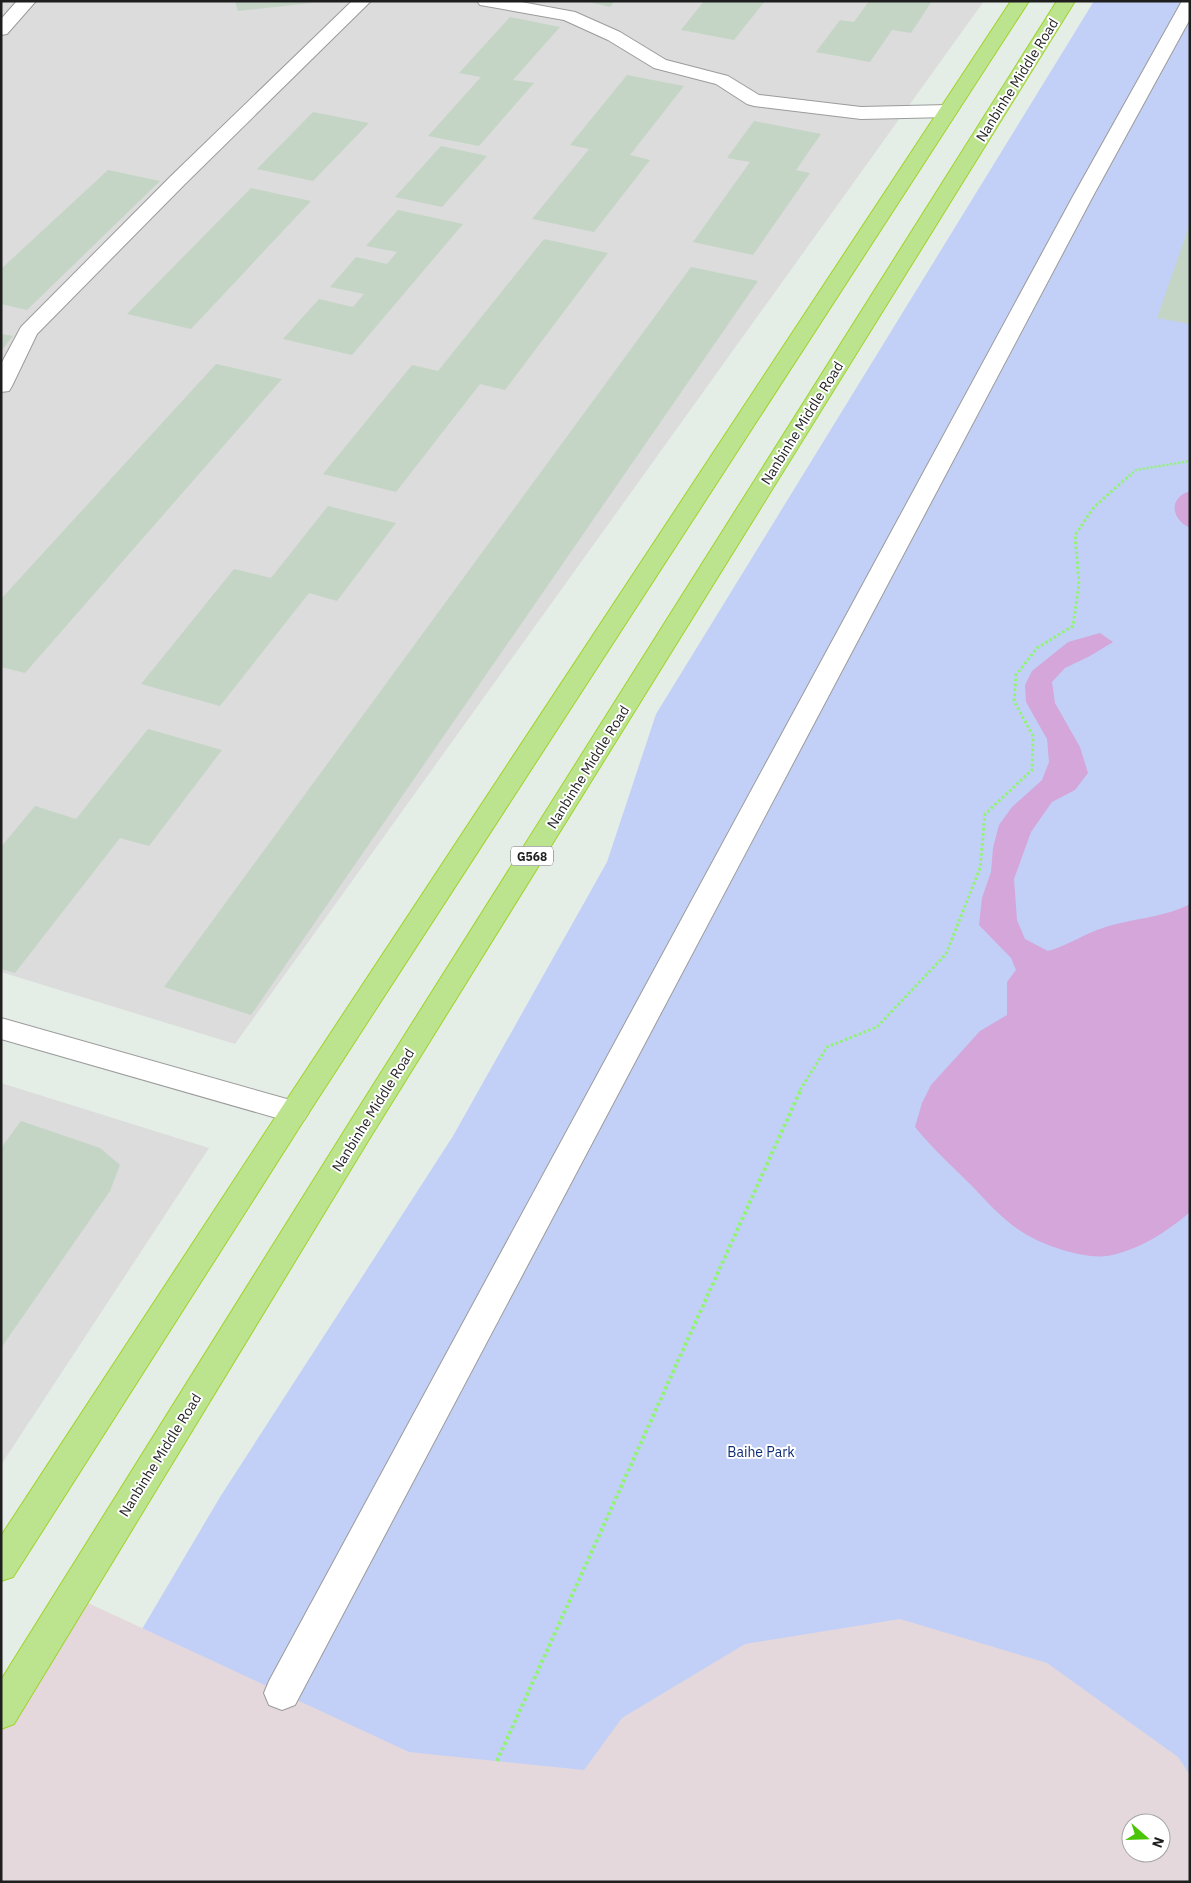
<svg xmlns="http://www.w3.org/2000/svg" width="1191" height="1883" font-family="'IBM Plex Sans',sans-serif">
<rect width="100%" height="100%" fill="#e4eee7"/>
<path fill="#dbdcdb" d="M1,1H984L235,1044L1,972Z
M1,1083L209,1148L1,1465Z"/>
<path fill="#c2d0f7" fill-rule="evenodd" d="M1094,1H1190V1882H1V1868L220,1497L453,1136L607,862L656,714ZM1131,1823H1161V1853H1131Z"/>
<path fill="#e4d8dc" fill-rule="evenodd" d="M73,1596L409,1752L584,1770L622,1718L745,1644L900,1619L1047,1663L1178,1757L1190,1775V1882H1V1712ZM1131,1823H1161V1853H1131Z"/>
<path fill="#d4a6da" d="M1190,491V528C1171,519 1168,498 1190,491Z
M1100,633L1113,642L1090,656L1065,668L1052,682L1055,703L1080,747L1088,773L1075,790L1052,802L1031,832L1014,879L1017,920L1025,939L1048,951C1066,946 1081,936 1097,930C1128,918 1161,919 1190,904V1212C1167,1232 1137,1251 1107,1256C1084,1259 1046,1246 1027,1235C1006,1223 989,1204 973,1187C953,1167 932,1148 915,1127L922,1103L931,1085L980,1031L1007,1015V982L1016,970L1011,958L979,925L982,898L991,872L993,848L999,825L1012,807L1042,780L1049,762L1047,739L1026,702L1025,685L1032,671L1068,642Z"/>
<path fill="#c4d5c6" d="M235,1H311V3L238,11Z
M585,1H615L610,7Z
M704,1H765L734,40L681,30Z
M869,1H932L911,33L892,30L870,62L816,52L840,20L854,22Z
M510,17L560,27L513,80L534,83L479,146L428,136L481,77L459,73Z
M627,75L684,86L630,155L650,160L594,232L532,219L589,149L570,145Z
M313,112L369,123L313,181L257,169Z
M754,121L821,134L796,170L810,173L753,255L693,242L750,162L727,158Z
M441,146L487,156L442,207L395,197Z
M108,170L160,181L27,310L1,304V269Z
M251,188L311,201L191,329L127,314Z
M398,210L463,224L352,355L283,339L319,299L353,307L364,294L330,287L356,257L387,264L397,252L366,246Z
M1189,226H1190V324L1157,318Z
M544,239L608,253L505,390L480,384L396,492L323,474L412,365L438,371Z
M691,267L758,281L251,1015L164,987Z
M1,334L13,336L1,351Z
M216,364L282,379L25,673L1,667V599Z
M328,506L396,523L337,601L309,593L220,706L141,684L234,569L271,578Z
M148,729L222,750L149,846L120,838L15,973L1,969V847L35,806L76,819Z
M21,1121L100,1148L120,1165L110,1191L1,1348V1148Z"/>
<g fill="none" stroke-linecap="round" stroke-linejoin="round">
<g stroke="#9b9b9b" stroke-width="2">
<path id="street" d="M17,1H36L7,34L1,35V19Z
M352,1H371L185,184L37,334L12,386L9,391L1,392V364L21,327L171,176Z
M477,1H516L575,12L620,32L666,60L728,76L759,95L861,107L948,105L955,107L957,111L955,115L948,117L861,119L754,106L747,104L716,84L654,68L608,40L564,20L486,6L480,5Z
M1182,1H1190V19L1092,198L295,1705L282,1710L269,1705L264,1693L269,1681L1072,198Z
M1,1018L294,1101L304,1104L309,1112L304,1120L294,1123L1,1039Z"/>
</g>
<g stroke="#a0d32a" stroke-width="2">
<path id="highway" d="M1011,1H1029L304,1120L13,1577L1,1581V1536L284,1104Z
M1057,1H1075L368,1141L14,1724L1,1729V1680L348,1125Z"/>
</g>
<path stroke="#90f46f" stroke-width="2.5" stroke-dasharray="2 2" stroke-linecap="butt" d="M1129,476L1136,470L1190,461"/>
<path stroke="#90f46f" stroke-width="3" stroke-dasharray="2.5 2.5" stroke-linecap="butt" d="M800,1090L827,1047L877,1027L946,954L980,868L985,814L1032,770L1033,736L1014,701L1016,675L1037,648L1073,626L1079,584L1075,535L1094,507L1130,475"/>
<path stroke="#90f46f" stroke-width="4" stroke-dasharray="3 3" stroke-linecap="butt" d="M497,1761L801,1089"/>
<use href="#street" fill="#fff" fill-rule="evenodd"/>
<use href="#highway" fill="#bce38e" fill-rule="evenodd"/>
</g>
<g text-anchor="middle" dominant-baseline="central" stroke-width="4" stroke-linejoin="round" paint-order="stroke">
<rect fill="#fff" stroke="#626262" stroke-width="1" x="511" y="846.5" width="42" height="19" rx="4"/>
<g font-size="12" font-weight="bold" fill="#1e1e1e">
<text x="532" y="856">G568</text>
</g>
<g font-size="14" fill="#1e1e1e" stroke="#fff">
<text transform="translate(1017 80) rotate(-58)">Nanbinhe Middle Road</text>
<text transform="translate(802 423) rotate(-58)">Nanbinhe Middle Road</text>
<text transform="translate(588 767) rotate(-58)">Nanbinhe Middle Road</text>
<text transform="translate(373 1110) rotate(-58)">Nanbinhe Middle Road</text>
<text transform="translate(160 1455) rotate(-58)">Nanbinhe Middle Road</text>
</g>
<g font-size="14" fill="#0f2c78" stroke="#fff">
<text x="761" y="1452">Baihe Park</text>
</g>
</g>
<rect width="1191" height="1883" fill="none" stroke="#1e1e1e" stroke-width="5"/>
<g transform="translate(1146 1838) rotate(110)"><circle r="24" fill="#ffffff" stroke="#a5a5a5"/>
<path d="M0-4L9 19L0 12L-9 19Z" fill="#4ac407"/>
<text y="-8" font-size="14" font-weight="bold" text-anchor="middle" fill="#1e1e1e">N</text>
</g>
</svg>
